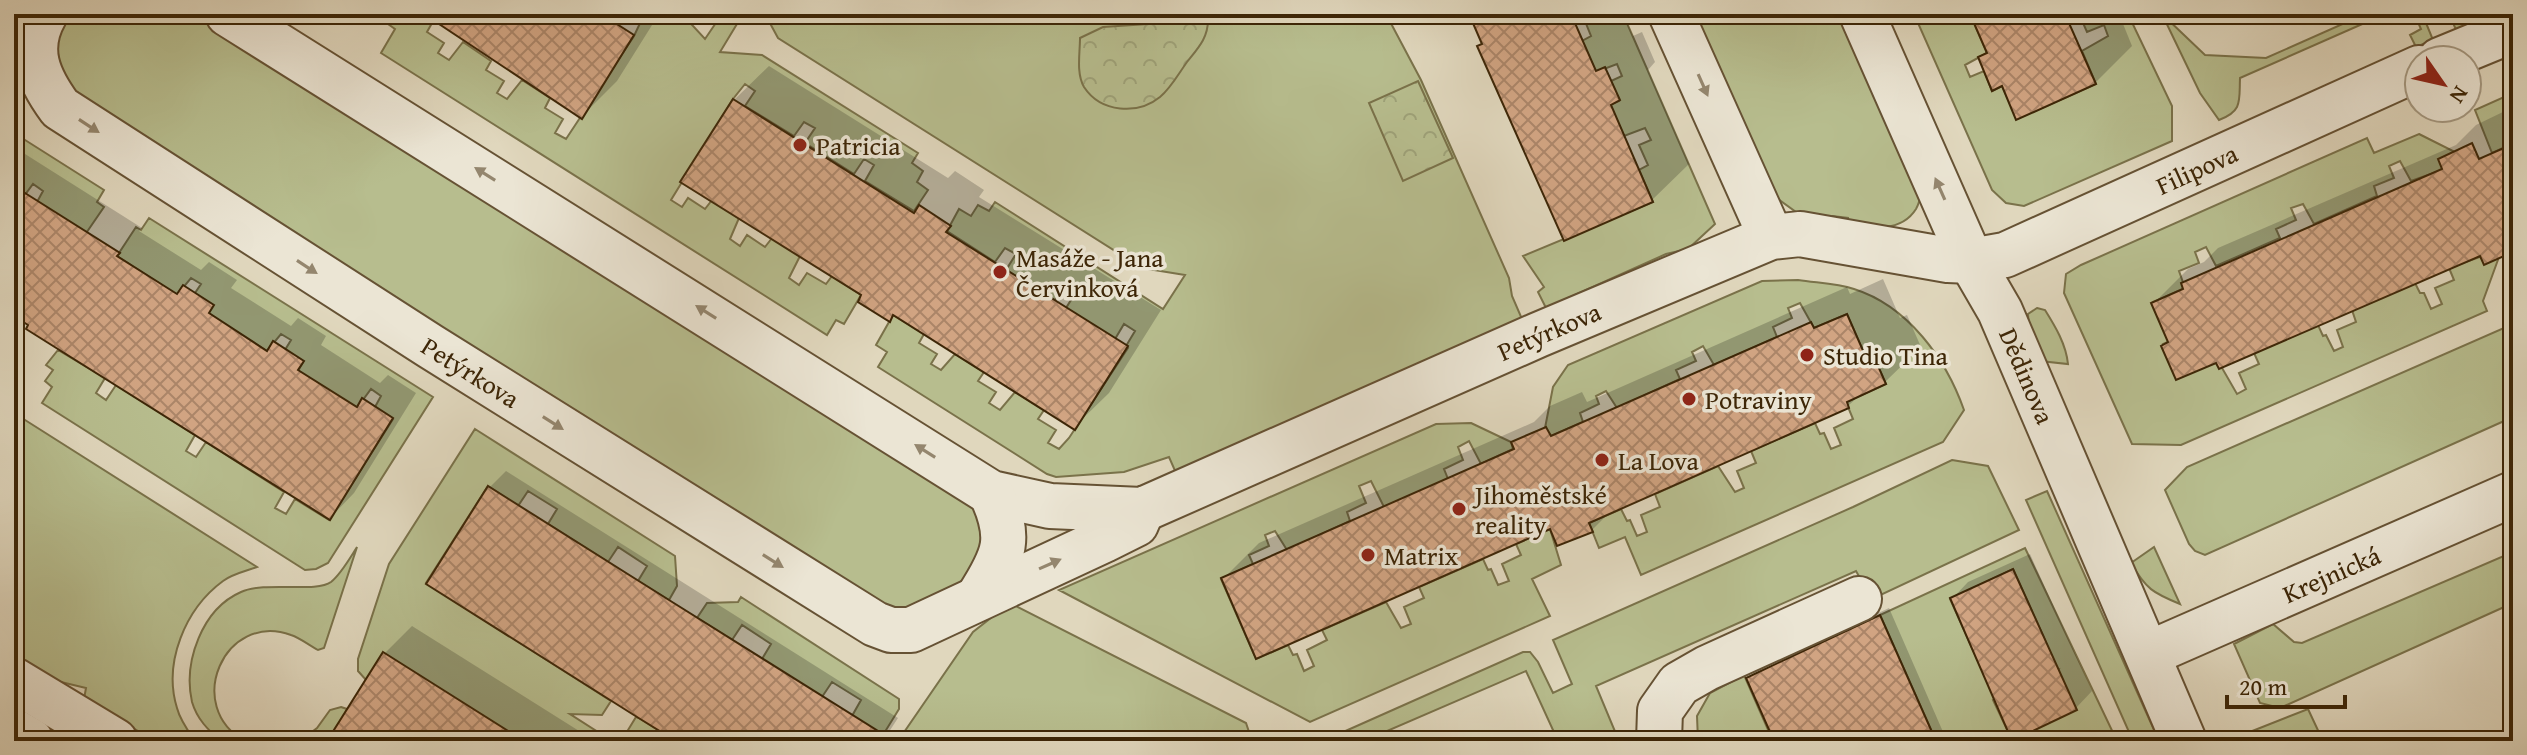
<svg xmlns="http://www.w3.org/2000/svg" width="2527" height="755" font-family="'Gentium Book Plus',serif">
<defs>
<pattern id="park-crowns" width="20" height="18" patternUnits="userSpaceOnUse" patternTransform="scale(2)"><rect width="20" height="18" fill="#b7bd8e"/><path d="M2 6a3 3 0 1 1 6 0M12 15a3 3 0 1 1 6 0" fill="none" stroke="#9ea279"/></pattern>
<pattern id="building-cross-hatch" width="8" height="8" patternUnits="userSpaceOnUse" patternTransform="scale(2)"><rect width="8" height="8" fill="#d1a482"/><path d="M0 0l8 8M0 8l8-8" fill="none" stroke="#ab8568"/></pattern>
</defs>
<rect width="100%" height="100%" fill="#e0d7bd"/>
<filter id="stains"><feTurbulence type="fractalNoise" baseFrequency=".0025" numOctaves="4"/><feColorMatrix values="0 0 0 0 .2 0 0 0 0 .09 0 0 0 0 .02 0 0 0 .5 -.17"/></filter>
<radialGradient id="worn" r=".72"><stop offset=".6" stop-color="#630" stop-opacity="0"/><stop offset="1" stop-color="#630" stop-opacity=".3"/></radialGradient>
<path fill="#b7bd8e" stroke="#7a724a" stroke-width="2" fill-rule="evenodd" d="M68,14H206L979,496L992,523L970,582L920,606L893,612L84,114L53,52Z
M395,14H418L432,23L427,32L444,43L438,53L449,60L463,42L491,61L486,70L504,81L497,93L507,99L522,80L550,98L545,108L563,119L555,133L566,139L634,36L642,19L635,14H682L705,39L722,14H743L720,52L762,55L918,153L912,163L923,171L917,182L928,190L914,211L865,181L874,165L864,159L854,174L805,143L815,128L804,122L794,136L745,106L755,91L745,84L733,99L671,200L682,207L688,198L705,209L712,200L739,218L730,239L740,246L747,235L765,247L772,238L800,256L789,278L799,285L807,273L826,284L832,276L861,295L844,324L836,320L827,335L381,53L395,29L388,24Z
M765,14H1080V22L1100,14H1386L1421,80L1509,278L1512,296L1522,319L1176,473L1169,457L1124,472L1056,477L1047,474L878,367L887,352L876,345L893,315L924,334L919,343L937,354L931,364L941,370L955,354L984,372L978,381L996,392L989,403L1000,410L1015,392L1044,410L1038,419L1056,430L1048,443L1059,449L1069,438L1128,348L1126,346L1135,331L1124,324L1115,339L1066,308L1076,292L1065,286L1055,300L1006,270L1016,254L1005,248L995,262L947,231L959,209L971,216L978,205L989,211L995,202L1163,309L1185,275L1142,268L778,38Z
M1588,14H1623L1715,224L1688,249L1666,254L1546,308L1538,292L1544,287L1523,256L1653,202L1639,170L1648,165L1639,145L1651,140L1645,128L1624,136L1610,105L1619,101L1611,81L1622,76L1617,64L1596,72L1582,41L1591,36L1583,16Z
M1687,14H1850L1924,183C1922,191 1920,202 1916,209C1901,233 1871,228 1848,224V218L1833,216L1832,222L1803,217L1771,194Z
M1914,14H1970L1987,53L1965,65L1970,77L1984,71L1992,91L2002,86L2017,119L2096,84L2082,51L2108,36L2104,25L2087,32L2079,14H2128L2172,106V141L2024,206L2006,203L1992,190Z
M2162,14L2205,55L2266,58L2365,14H2385L2240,78C2239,101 2243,111 2219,120L2200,93Z
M2430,14H2445L2426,23L2433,40L2416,47L2410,35L2421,29L2417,20Z
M2449,14H2473L2477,22L2457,32Z
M2513,93V136L2509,138L2512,144L2492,153L2475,110Z
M14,133L104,190L97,202L104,207L80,242L37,202L43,191L33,184L19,203L14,200Z
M2419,134L2453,151L2448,168L2411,181L2400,161L2389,166L2394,178L2374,186L2377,196L2314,224L2303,204L2291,208L2296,220L2276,229L2280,238L2216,266L2206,247L2195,252L2199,263L2179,271L2185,288L2153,302L2170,341L2163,344L2178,378L2218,361L2237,394L2246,389L2239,373L2259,364L2254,353L2318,325L2323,336L2326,335L2334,351L2343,347L2337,330L2356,322L2352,310L2415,283L2420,293H2424L2431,309L2442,304L2435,288L2454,280L2449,268L2488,254L2499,257L2483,301L2487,311L2181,445L2132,444L2064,293L2066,274L2081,265L2367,138L2374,153Z
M149,218L433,397L328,563L316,569L305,570L42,403L52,387L45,381L53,370L46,365L58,350L105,378L96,393L106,400L116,385L195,435L186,451L196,457L206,442L284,492L275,508L286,514L295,499L329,520L393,419L375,407L381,396L371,389L357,408L298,371L303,362L285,350L291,340L281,334L267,351L208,314L195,293L201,284L191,278L177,295L117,256L136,227L141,230Z
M1798,280C1817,283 1836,283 1854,289C1908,306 1946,359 1964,410L1943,442L1641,575L1625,537L1599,548L1589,523L1621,509L1627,521L1630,520L1637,536L1647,532L1641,515L1660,507L1655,494L1718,466L1735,492L1744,488L1737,471L1756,463L1751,451L1815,423L1820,434L1824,433L1831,449L1841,445L1834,428L1853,419L1846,402L1886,384L1871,350L1864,353L1847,314L1814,328L1800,303L1788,308L1792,318L1773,327L1777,337L1714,365L1703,346L1692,352L1696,361L1676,370L1680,379L1617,408L1606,391L1596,396L1599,404L1580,413L1583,422L1551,436L1545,428L1553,387L1568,365L1762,281Z
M2037,308L2045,310C2055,326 2066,344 2068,364L2040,361L2030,341L2028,314Z
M2513,324V417L2205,555L2195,551L2189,544L2165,490L2187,467Z
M14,413L257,567C246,571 232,574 223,581C185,609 163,663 177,708C180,720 188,731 195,741H155L84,699L86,688L32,675L14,663Z
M1471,423L1511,442L1513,449L1481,464L1469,441L1458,447L1463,460L1444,469L1448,479L1384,507L1371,481L1359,486L1366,503L1347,512L1350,521L1287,550L1275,531L1265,535L1269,546L1249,555L1253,564L1221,579L1256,659L1288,645L1293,655L1297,654L1304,671L1314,666L1307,650L1327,640L1322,630L1386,602L1401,628L1411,624L1404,607L1424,598L1419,587L1483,559L1488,570L1491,569L1498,585L1509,581L1502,564L1521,555L1516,544L1550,529L1561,565L1532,579L1550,616L1310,722L1059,590L1436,424Z
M475,429L675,556L677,586L669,600L638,581L647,566L618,547L608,562L548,524L557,509L528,491L518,506L488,486L426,583L611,701L602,715L570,714L612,741H524L366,680L358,671V659L389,564Z
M1952,460L1988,466L2019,530L1872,599L1856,571L1596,686L1619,741H1558L1526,671L1364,741H1323L1523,652H1530L1538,662L1553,693L1572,684L1553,640L1853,507Z
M2047,491L2159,741H2133L2026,500Z
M357,547L324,648L318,650C309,645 300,638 291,635C224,611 183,707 245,741H221C208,730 197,719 192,702C183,662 202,609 241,592C265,581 316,593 331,582C341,574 350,558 357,547Z
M2154,547L2180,604C2153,593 2146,589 2131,563Z
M2025,548L2117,741H1936L1880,615ZM2013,569L2045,640L1981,668L1950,599ZM2058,670L2012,740L1993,700Z
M2513,552V603L2280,708L2260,703L2234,644L2273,624L2294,642L2302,643Z
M741,597L899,699V709L883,735L852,716L861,700L832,682L822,697L762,659L771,644L742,625L732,640L697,618L707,603L738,602Z
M1010,603L1246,723L1252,741H898L973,632Z
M1744,675L1773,741H1698L1697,716L1710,693Z
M341,707L347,709L339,741H300L317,728L330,710Z
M2308,709L2323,741H2227Z
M636,717L639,718L675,741H632L628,730Z"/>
<path fill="url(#park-crowns)" stroke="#7a724a" stroke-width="2" d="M1208,20C1208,38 1198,48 1187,62C1179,73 1171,88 1160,97C1138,115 1101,113 1084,87C1076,73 1080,53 1080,38L1103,27Z
M1418,81L1453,158L1403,181L1369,103Z"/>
<path fill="#0003" d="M428,14H659L617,81L582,116Z
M1471,14H1623L1633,36L1642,32L1655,62L1648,70L1689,164L1652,200L1480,46L1484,42Z
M1972,14H2119L2132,46L2095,83L2003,84L1980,58L1988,50Z
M769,66L948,178L955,171L984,190L979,197L1161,310L1109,393L1074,427L895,314L889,319L864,294L734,100Z
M2507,110L2513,123V250L2481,253L2164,346L2169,340L2153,304L2188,269L2204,262L2218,248L2456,145L2476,125Z
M14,147L142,228L139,231L201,270L209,262L237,280L231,288L291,326L298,318L326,336L321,345L380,383L388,375L416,393L354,493L330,518L14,313Z
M1883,279L1900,318L1907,315L1921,347L1885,382L1862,393L1848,406L1610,512L1592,530L1551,527L1223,579L1259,543L1534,422L1550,406L1582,392L1587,402L1847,287L1850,294Z
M506,471L898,718L883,741H679L429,583L490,487Z
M2030,554L2092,691L2076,708L1952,599L1968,582Z
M1889,608L1947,741H1775L1748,678L1756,670Z
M412,626L595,741H343L384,654Z"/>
<path fill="url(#building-cross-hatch)" stroke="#3d2607" stroke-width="2" d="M424,14H601L634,35L582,119Z
M1469,14H1571L1596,71L1605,67L1620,100L1611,105L1653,202L1564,241L1477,46L1482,44Z
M1970,14H2065L2096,84L2016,120L2002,86L1992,91L1978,57L1987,53Z
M733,99L914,213L919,205L951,226L946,232L1128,346L1075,430L893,315L890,322L858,302L861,295L680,182Z
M2472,143L2479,159L2513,144V252L2484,265L2480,256L2219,369L2216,363L2176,380L2161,346L2168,342L2151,303L2183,289L2181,283L2442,169L2438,159Z
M25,193L120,253L117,256L177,294L183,285L214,305L209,313L267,351L273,341L304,361L298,370L357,407L362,398L393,418L330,520L26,329L28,325L14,316V212Z
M1847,314L1864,353L1871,350L1886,384L1847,402L1849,408L1589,523L1593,532L1557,546L1550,529L1256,659L1221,578L1514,449L1511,442L1546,427L1551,436L1811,322L1814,328Z
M488,486L669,600L894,741H676L637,717L426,584Z
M2013,569L2077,710L2012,741L1950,598Z
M1880,615L1936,741H1774L1746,678Z
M383,652L524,741H327Z"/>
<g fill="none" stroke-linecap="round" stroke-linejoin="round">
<g stroke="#665234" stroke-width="48">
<g id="minor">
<path id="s1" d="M45,14C25,49 38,78 60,108L430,346L875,624L891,630H911L1104,540L1136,524L1142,510"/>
<path id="s2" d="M228,14L991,493L1050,506L1142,510L1538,335L1771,237L1800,234L1948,260L1971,261L2005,255L2419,68"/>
<path d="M1671,14L1771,237"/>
<path id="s3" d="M1862,14L1971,261L2000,311L2184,741"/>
<path d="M2440,60L2513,30"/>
<path d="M979,596C1005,555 1012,538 991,493"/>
<path id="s4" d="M2148,654L2513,494"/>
<path d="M14,680L115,741"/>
<path d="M14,731L31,741"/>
<path d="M1659,741L1660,711L1679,684L1707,668L1859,599"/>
</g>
</g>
<use href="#minor" stroke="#ebe5d4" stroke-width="44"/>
</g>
<defs><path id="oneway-solid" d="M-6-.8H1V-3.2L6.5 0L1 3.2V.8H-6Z" transform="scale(2)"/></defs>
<g fill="#94866e">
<use href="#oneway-solid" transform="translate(1703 85) rotate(66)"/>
<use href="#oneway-solid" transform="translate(89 126) rotate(33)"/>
<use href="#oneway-solid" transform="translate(485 174) rotate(-148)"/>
<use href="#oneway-solid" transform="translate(1940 189) rotate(-114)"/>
<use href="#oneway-solid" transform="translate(307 267) rotate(33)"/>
<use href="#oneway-solid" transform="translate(706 312) rotate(-148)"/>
<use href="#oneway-solid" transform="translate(553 423) rotate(32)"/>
<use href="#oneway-solid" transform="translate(925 451) rotate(-148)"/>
<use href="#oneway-solid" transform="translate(773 561) rotate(32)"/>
<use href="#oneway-solid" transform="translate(1050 564) rotate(-24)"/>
</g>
<g fill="#8f2418" stroke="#ebe5d4" stroke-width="3">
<circle cx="800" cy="145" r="8"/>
<circle cx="1000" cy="272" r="8"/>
<circle cx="1807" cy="355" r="8"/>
<circle cx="1689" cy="399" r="8"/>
<circle cx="1602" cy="460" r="8"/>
<circle cx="1459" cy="509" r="8"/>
<circle cx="1368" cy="555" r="8"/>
</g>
<g text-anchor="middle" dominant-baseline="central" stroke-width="7" stroke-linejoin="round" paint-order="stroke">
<g font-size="26" fill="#3d2607" stroke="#ebe5d4" text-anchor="start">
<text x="816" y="145">Patricia</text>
<text x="1016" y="257">Masáže - Jana<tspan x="1016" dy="30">Červinková</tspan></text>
<text x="1823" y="355">Studio Tina</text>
<text x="1705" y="399">Potraviny</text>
<text x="1618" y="460">La Lova</text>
<text x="1475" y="494">Jihoměstské<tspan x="1475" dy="30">reality</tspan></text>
<text x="1384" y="555">Matrix</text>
</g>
<g font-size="26" fill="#3d2607" stroke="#ebe5d4">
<text stroke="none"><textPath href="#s2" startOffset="2186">Filipova</textPath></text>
<text stroke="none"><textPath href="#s2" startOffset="1498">Petýrkova</textPath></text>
<text stroke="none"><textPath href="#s1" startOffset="590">Petýrkova</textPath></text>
<text stroke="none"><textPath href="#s3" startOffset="398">Dědinova</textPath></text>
<text stroke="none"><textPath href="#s4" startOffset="200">Krejnická</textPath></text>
</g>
</g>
<rect width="2527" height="755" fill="none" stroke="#e0d7bd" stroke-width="48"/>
<rect x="16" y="16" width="2495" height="723" fill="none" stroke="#3d2607" stroke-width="4"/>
<rect x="24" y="24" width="2479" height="707" fill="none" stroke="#3d2607" stroke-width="2"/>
<g transform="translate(2443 84) rotate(124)"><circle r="38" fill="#ebe5d4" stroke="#a59982" stroke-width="2"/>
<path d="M0-6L14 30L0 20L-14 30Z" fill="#8f2418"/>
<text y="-12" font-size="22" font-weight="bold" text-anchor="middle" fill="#3d2607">N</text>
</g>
<path d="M2227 695v12h118v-12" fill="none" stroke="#3d2607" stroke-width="4"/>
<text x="2239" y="695" font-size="24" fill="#3d2607" stroke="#ebe5d4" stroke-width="6" paint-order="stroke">20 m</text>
<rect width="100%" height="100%" filter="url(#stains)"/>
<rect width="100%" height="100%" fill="url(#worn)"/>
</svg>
